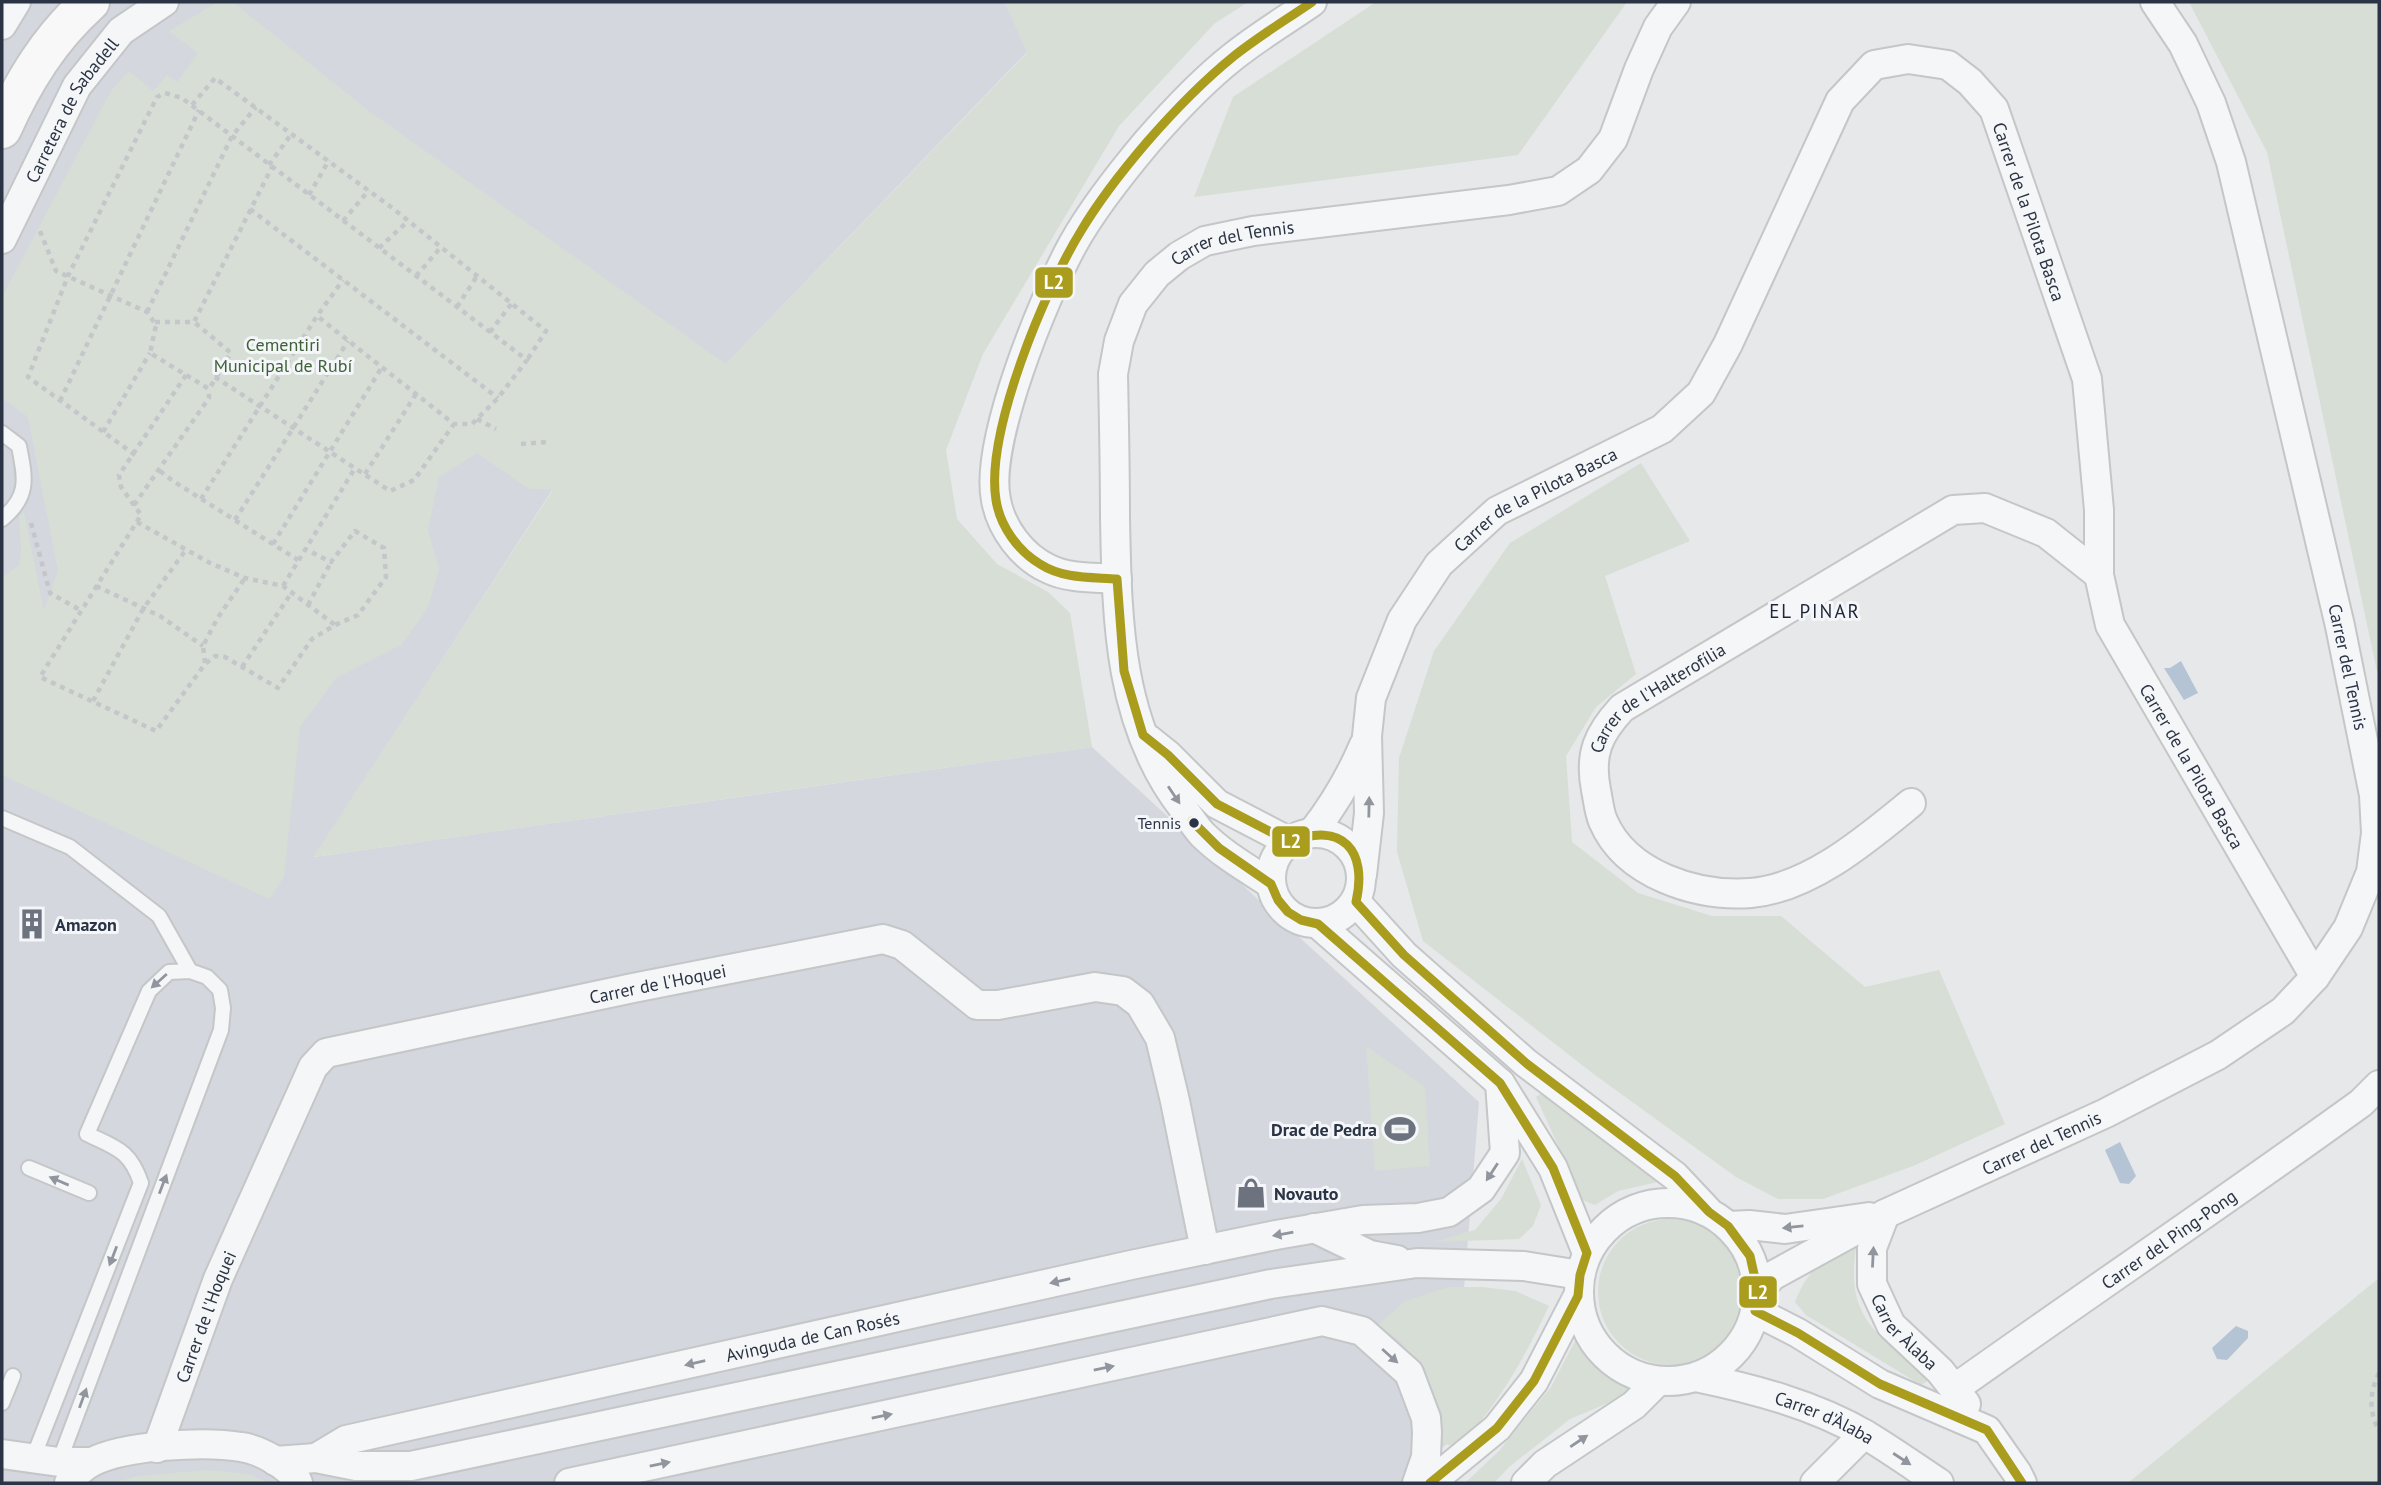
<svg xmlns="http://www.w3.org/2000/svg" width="2381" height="1485" font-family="'PT Sans',sans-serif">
<rect width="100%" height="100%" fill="#e6e8ea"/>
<path fill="#d4d7dd" d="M2,2H1005L1027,52L726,364L619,387L314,857L1092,747L1479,1102L1452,1438L1407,1483H2Z"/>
<path fill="#d6ded6" d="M218,2H233L369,111L726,364L1027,53L1005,2H1248L1214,24L1119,126L983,354L946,450L957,519L997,564L1048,592L1070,613L1092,747L313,857L553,490L529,489L477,453L439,477L428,530L439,569L428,608L401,645L336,678L300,727L284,877L269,899L2,775V578L19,565L21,550L19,517L24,512L44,610L58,571L28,417L2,398V297L111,91L129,71L153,91L167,75L177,82L198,53L169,31Z
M1376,2H1627L1518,155L1194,197L1233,97Z
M2189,2H2379V681L2267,152Z
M1641,463L1690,541L1605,576L1636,674L1596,707L1566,756L1572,842L1638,893L1712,916H1781L1865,987L1939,970L2005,1124L1913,1166L1823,1199H1778L1736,1177L1595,1075L1423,941L1397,852L1399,758L1434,651L1510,543Z
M1366,1046L1425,1087L1430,1166L1375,1171Z
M1545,1091L1662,1181L1618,1191L1595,1205L1583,1200L1536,1097Z
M1522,1159L1541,1205L1533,1226L1519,1239L1433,1242L1475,1230L1501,1199Z
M1598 1292a73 73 0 1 1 146 0a73 73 0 1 1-146 0Z
M1857,1243C1843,1315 1876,1337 1930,1374L1928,1381L1921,1385L1806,1315L1795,1302C1810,1265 1823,1261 1857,1243Z
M2379,1278V1483H2128Z
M1448,1287H1482L1515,1291L1549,1306C1523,1360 1500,1402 1459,1447L1439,1443L1433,1390L1400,1341L1378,1325L1405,1301Z
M1575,1341L1632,1387V1393L1570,1419L1509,1467L1494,1483H1465L1499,1451L1551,1387Z
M206,1470L249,1474L268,1483H112L138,1476Z"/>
<path fill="#b4c4d5" d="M2181,661L2198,693L2184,700L2164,668H2170Z
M2120,1142L2136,1176L2129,1184L2120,1183L2105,1150Z
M2236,1326L2248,1331V1338L2227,1360L2217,1359L2212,1348Z"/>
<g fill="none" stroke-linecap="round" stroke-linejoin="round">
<g stroke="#c4c6c8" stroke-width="18">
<path id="lane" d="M2,433L19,446C25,478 30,496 2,519
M2,818L70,847L159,916L190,971
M29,1168L89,1193
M2,1403L13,1376
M33,1458L141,1183C130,1150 116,1148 87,1134L149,991L169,972L190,971L207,977L220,990L223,1008L221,1030L59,1462"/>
</g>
<g stroke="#c4c6c8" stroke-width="32">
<g id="street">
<path d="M2,25L16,2"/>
<path id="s1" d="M2,239L77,86L121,31L164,2"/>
<path d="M1117,579C1095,577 1069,579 1049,569C1022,557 1001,528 996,500C984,443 1044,297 1073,244C1093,208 1121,173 1147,142C1174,111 1202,81 1234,56C1259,36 1286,20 1312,2"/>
<path d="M1148,739L1168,755L1217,804L1290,842"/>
<path id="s2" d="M1911,803C1867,839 1810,888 1751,893C1697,897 1626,875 1603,821C1599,812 1598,799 1596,790C1589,754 1598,734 1622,708L1953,510L1985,508L2046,533L2099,575"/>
<circle cx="1316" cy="878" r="45"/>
<path d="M1312,833C1334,805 1350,778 1364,745"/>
<path id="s3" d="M1362,875L1369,813L1367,736L1371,698L1402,620L1439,564L1497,511L1662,429L1701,393L1728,344L1840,101L1874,65L1908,59L1948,65L1970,82L1994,109L2087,379L2099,510V575L2110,625L2315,977"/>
<path id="s4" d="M1271,884C1248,869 1222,854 1202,834C1195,826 1189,817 1183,808C1118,724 1117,620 1115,518C1115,470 1114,422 1113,374L1119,341L1133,304L1157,274L1179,256L1205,241L1253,231L1509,200L1558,191L1589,170L1613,139L1639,69L1658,27L1676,2"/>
<path d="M1356,902L1404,955L1526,1063L1675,1176L1707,1210"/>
<path d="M1318,924L1500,1083L1553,1168L1587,1253"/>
<circle cx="1668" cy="1292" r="89"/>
<path id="s5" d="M1885,1214L1872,1248V1284L1891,1325L1940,1371L1966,1404"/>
<path d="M1728,1226L1749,1225L1785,1229L1869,1217"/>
<path d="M1314,1228L1370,1255L1397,1260"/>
<path id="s6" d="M1758,1292L1772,1276L1885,1214L2106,1113L2218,1055L2283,1011L2315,977L2348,928L2371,872L2376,833L2374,795L2340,626L2231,162L2211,103L2183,44L2155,2"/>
<path d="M1755,1311L1798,1333L1880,1384L1987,1430L2017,1473L2022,1483"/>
<path id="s7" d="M1696,1377C1754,1389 1815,1405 1866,1435C1891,1450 1915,1467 1939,1483"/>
<path id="s8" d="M1954,1389C2089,1293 2227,1200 2361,1103L2379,1085"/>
<path id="s9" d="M157,1448L218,1279L313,1067L326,1053L633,988L883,939L902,945L977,1005H998L1095,987L1123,991L1140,1004L1160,1038L1175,1101L1205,1250"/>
<path d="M2,1454L59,1462H91"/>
<path id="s10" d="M316,1458L346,1440L1131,1265L1276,1235L1363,1220L1418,1218L1449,1212L1481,1189L1505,1153L1500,1083"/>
<path d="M275,1461L316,1458L356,1466H411L1271,1284L1417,1263L1524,1266L1580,1275"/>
<path d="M69,1483C74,1475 84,1466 92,1462C125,1445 205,1441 241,1447C258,1449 293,1467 298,1483"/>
<path d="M569,1483L1322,1321L1362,1331L1409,1373L1426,1418L1427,1432L1426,1457L1417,1483"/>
<path d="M1430,1483L1497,1428L1534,1381L1578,1296"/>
<path d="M1526,1483L1545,1464L1634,1405L1658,1381"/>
<path d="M1815,1483L1864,1434"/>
</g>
</g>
<g stroke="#c4c6c8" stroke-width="42">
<path id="secondary" d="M2,129C24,80 50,38 90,2"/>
</g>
<path stroke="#c5c6ca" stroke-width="4.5" stroke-dasharray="5 5" stroke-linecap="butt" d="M192,105L215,78L391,207L546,331L527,360
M269,165L292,133
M309,195L329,160
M250,209L498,398
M343,221L369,190
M40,231L56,271L147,312L156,325L150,353L209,389L231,353L194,322
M379,248L408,221
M416,276L441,247
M457,307L477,276
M147,312L232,136L256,107
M155,322H194L272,167
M490,332L512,303
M186,375L119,475L121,487L141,515L40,677L156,731L205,664L215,656L225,657L278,688L312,639L335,625L358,615L386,577L384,548L355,531L331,562L305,549
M215,377L390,491L414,480L454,424
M60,401L199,110
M477,419L496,429
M103,432L150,353
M521,444L546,442
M135,455L28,377L68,276L157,97L165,93L182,98L527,360L498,398L472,424H454L317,316
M160,471L173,481L298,560
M365,474L416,394
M201,499L317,316L343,280
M134,505L209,398V389
M235,520L348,341
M137,522L210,563L245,578L283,586L335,625
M31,523L50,593L80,610
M273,544L382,367
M96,586L160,616L203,646
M283,586L355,468
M308,605L331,562
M205,663L203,646L217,619L245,578
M242,667L292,592
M93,701L143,609L185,551
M2379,1373C2369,1393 2369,1412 2379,1431"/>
<use href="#lane" stroke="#f5f6f7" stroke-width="14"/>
<use href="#street" stroke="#f5f6f7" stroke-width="28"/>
<use href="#secondary" stroke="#f8f8f8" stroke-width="38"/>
<g stroke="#f4f6f9" stroke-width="14">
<path id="bus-1" d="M1117,579L1124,671L1143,735L1168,755L1217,804L1290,842C1342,821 1368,850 1356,902L1404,955L1526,1063L1675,1176L1709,1212L1728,1226L1750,1256L1758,1292L1755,1311L1798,1333L1880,1384L1987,1430L2022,1483
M1117,579C1091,577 1063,579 1040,564C1018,551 1000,526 996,500C985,433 1045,289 1081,231C1100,199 1123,170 1147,142C1174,111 1202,82 1234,56C1259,36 1286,20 1312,2
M1192,821L1219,848L1271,884L1278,900L1288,912L1301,920L1318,924L1500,1083L1553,1168L1587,1253L1580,1275L1578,1296L1534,1381L1497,1428L1430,1483"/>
</g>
<use href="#bus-1" stroke="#aa9c1c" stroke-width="9"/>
</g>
<defs><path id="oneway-solid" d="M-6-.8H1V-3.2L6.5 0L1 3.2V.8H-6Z" transform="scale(1.75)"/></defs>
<g fill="#90959e">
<use href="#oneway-solid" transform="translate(1174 795) rotate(56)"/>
<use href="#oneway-solid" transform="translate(1369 807) rotate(-89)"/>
<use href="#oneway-solid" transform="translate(159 981) rotate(138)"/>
<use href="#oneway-solid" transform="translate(1492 1172) rotate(123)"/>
<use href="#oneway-solid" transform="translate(59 1181) rotate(-157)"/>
<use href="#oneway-solid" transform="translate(163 1184) rotate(-69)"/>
<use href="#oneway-solid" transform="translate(1793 1227) rotate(174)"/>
<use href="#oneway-solid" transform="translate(1283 1234) rotate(170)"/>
<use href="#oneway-solid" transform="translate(113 1256) rotate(111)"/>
<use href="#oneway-solid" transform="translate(1873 1257) rotate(-87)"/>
<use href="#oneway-solid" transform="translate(1060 1281) rotate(167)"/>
<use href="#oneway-solid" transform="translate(1390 1356) rotate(42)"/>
<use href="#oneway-solid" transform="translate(695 1363) rotate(167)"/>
<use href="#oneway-solid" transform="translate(1104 1368) rotate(-12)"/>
<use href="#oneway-solid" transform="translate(83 1398) rotate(-70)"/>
<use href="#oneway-solid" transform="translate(882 1416) rotate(-12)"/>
<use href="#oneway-solid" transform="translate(1579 1441) rotate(-34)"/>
<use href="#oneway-solid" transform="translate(1902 1459) rotate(33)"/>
<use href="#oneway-solid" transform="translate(660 1464) rotate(-12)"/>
</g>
<defs>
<g id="building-bare" transform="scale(2.415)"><path d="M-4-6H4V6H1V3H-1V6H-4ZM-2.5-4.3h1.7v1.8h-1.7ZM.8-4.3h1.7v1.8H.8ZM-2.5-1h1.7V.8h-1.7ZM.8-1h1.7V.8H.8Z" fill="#6c737f" stroke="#f4f6f9" stroke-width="2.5" paint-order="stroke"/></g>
<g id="stadium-bare" transform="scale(2.415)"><path d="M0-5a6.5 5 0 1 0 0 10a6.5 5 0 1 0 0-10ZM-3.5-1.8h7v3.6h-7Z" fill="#6c737f" stroke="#f4f6f9" stroke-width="2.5" paint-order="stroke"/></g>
<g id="shop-bare" transform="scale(2.415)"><path d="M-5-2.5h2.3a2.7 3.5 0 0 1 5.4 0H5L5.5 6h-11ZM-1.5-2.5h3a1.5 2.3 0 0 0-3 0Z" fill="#6c737f" stroke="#f4f6f9" stroke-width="2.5" paint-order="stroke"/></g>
</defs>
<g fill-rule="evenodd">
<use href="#building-bare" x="32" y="924"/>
<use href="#stadium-bare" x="1400" y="1129"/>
<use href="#shop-bare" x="1251" y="1193"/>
</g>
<circle fill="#2b3445" stroke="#f4f6f9" stroke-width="2.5" cx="1194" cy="823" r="6"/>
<g text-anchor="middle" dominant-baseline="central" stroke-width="6" stroke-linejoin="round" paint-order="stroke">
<g font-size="16" fill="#2b3445" stroke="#f4f6f9" text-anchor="end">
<text x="1181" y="823">Tennis</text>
</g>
<g font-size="18" fill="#2b3445" stroke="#f4f6f9">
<text stroke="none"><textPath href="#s1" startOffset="147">Carretera de Sabadell</textPath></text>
<text stroke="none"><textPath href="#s3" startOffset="1265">Carrer de la Pilota Basca</textPath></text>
<text stroke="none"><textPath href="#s4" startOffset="761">Carrer del Tennis</textPath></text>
<text stroke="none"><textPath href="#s3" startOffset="446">Carrer de la Pilota Basca</textPath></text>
<text transform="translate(2348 667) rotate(78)">Carrer del Tennis</text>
<text stroke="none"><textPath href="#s2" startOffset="516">Carrer de l'Halterofília</textPath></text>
<text stroke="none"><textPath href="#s3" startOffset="1853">Carrer de la Pilota Basca</textPath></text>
<text stroke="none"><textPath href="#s9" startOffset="770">Carrer de l'Hoquei</textPath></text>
<text stroke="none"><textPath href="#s6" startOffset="322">Carrer del Tennis</textPath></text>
<text stroke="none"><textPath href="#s8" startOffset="262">Carrer del Ping-Pong</textPath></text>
<text stroke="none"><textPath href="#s9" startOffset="140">Carrer de l'Hoquei</textPath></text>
<text stroke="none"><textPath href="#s5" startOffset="131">Carrer Àlaba</textPath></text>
<text stroke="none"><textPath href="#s10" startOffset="513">Avinguda de Can Rosés</textPath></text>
<text stroke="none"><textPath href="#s7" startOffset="135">Carrer d'Àlaba</textPath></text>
</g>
<g font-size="18" fill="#3f6138" stroke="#f4f6f9">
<text x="283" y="344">Cementiri<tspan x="283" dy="21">Municipal de Rubí</tspan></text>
</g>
<g font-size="18" font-weight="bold" fill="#2b3445" stroke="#f4f6f9" text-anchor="start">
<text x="55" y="924">Amazon</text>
<text x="1377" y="1129" text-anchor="end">Drac de Pedra</text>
<text x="1274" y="1193">Novauto</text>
</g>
<g font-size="19" letter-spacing="2" fill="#1d2536" stroke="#f4f6f9">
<text x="1815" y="611">EL PINAR</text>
</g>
</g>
<g stroke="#f4f6f9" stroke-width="2.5">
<rect x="1034" y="266" width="40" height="33" rx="7" fill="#aa9c1c"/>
<rect x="1271" y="825" width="40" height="33" rx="7" fill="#aa9c1c"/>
<rect x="1738" y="1275" width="40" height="34" rx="7" fill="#aa9c1c"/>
</g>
<g font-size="19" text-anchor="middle" font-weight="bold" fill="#fff">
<text x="1054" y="289">L2</text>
<text x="1291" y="848">L2</text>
<text x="1758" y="1299">L2</text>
</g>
<rect width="2381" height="1485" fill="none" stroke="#2b3445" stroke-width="7"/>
</svg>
